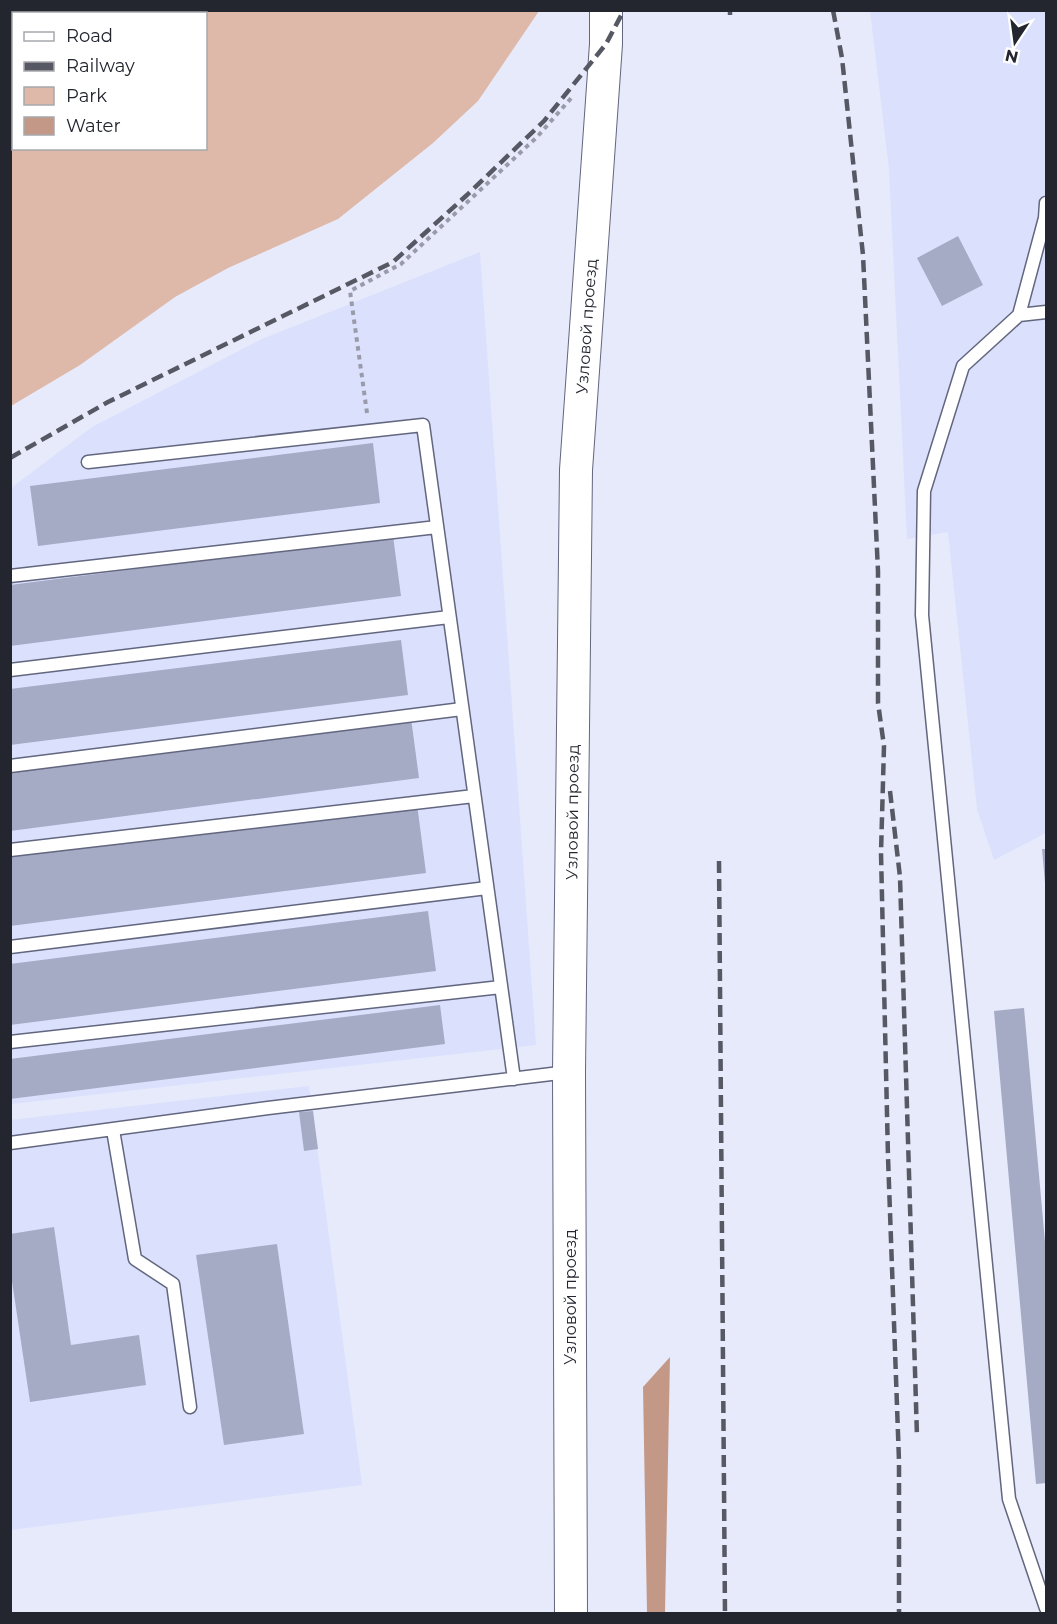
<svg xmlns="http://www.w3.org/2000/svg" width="1057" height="1624" font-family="Montserrat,sans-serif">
<rect width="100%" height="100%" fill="#e7eafb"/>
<path fill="#dbe1fd" d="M870,11H1046V833L994,860L977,809L948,532L907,539L889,169Z
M480,252L536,1045L11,1104V488L92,427L262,339Z
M309,1086L362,1485L11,1530L10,1120Z"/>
<path fill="#deb8a9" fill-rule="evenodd" d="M11,10H539V11L478,101L433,143L338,219L228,268L175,297L80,365L11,406ZM14,14H206V148H14Z"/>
<path fill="#c49887" d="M670,1357L665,1613H647L643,1387Z"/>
<path fill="#a5aac5" d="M958,236L983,285L942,306L917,258Z
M373,443L380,503L38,546L30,486Z
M393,536L401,596L10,646V585Z
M401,640L408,695L10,745V689Z
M411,718L419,778L10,831V770Z
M417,804L426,873L10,926V856Z
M1042,849H1046V883H1045Z
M428,911L436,971L10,1025V964Z
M440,1005L445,1044L10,1099V1059Z
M1024,1008L1046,1253V1483L1036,1484L994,1011Z
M313,1111L318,1149L304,1151L299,1112Z
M54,1227L71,1345L139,1335L146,1385L30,1402L10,1268V1234Z
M277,1244L304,1434L224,1445L196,1255Z"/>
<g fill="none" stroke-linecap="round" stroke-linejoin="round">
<g stroke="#62667e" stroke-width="15">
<path id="service" d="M1046,312L1019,315L963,366L924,491L922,615L1009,1499L1046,1608
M1019,315L1045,218L1046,203
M88,462L423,425L514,1079
M10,576L437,527
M10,670L449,617
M10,766L462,709
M10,850L474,796
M10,947L487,888
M10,1042L501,987
M113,1130L135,1259L173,1284L190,1407
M10,1143L268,1108L568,1072"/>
</g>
<g stroke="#62667e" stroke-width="34">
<g id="tertiary">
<path id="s1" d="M571,1614L569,1072L576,470L606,44V10"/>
</g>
</g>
<path stroke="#999baa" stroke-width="4" stroke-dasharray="4.5 4.5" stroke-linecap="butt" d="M367,413L350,291L401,264L537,137L573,96"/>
<use href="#service" stroke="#fff" stroke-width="12"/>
<use href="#tertiary" stroke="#fff" stroke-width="32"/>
<path stroke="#565864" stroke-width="4.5" stroke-dasharray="12 6" stroke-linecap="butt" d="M833,10L842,58L863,255L878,571V703L884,746L881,853L888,1157L899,1461V1614
M730,15V10
M10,458L108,402L393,262L467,195L544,121L606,44L624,10
M890,791L900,877L917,1437
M719,861L725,1614"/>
</g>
<g text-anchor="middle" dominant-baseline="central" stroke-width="5" stroke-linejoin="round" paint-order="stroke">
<g font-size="16" fill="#23252f" stroke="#fff">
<text stroke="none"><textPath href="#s1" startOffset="1288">Узловой проезд</textPath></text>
<text stroke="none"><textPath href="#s1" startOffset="802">Узловой проезд</textPath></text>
<text transform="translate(570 1297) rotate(-90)">Узловой проезд</text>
</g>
</g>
<rect width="1057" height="1624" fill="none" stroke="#23252f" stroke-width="24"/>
<rect x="12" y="12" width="195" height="138" fill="#ffffff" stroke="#a7a8ac" stroke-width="1.5"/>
<rect x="24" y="32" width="30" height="9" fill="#ffffff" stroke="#a7a8ac" stroke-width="1.5"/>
<text x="66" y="42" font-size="18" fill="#23252f">Road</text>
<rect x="24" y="62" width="30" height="9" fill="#565864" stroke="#a7a8ac" stroke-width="1.5"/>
<text x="66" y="72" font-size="18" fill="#23252f">Railway</text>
<rect x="24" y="87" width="30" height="18" fill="#deb8a9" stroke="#a7a8ac" stroke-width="1.5"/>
<text x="66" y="102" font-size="18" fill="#23252f">Park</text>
<rect x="24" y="117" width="30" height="18" fill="#c49887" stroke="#a7a8ac" stroke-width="1.5"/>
<text x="66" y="132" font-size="18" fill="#23252f">Water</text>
<g transform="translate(1015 42) rotate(193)" stroke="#ffffff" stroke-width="4.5" paint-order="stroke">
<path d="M0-4.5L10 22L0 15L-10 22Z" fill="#23252f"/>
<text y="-9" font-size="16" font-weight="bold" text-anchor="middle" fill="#23252f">N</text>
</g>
</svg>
